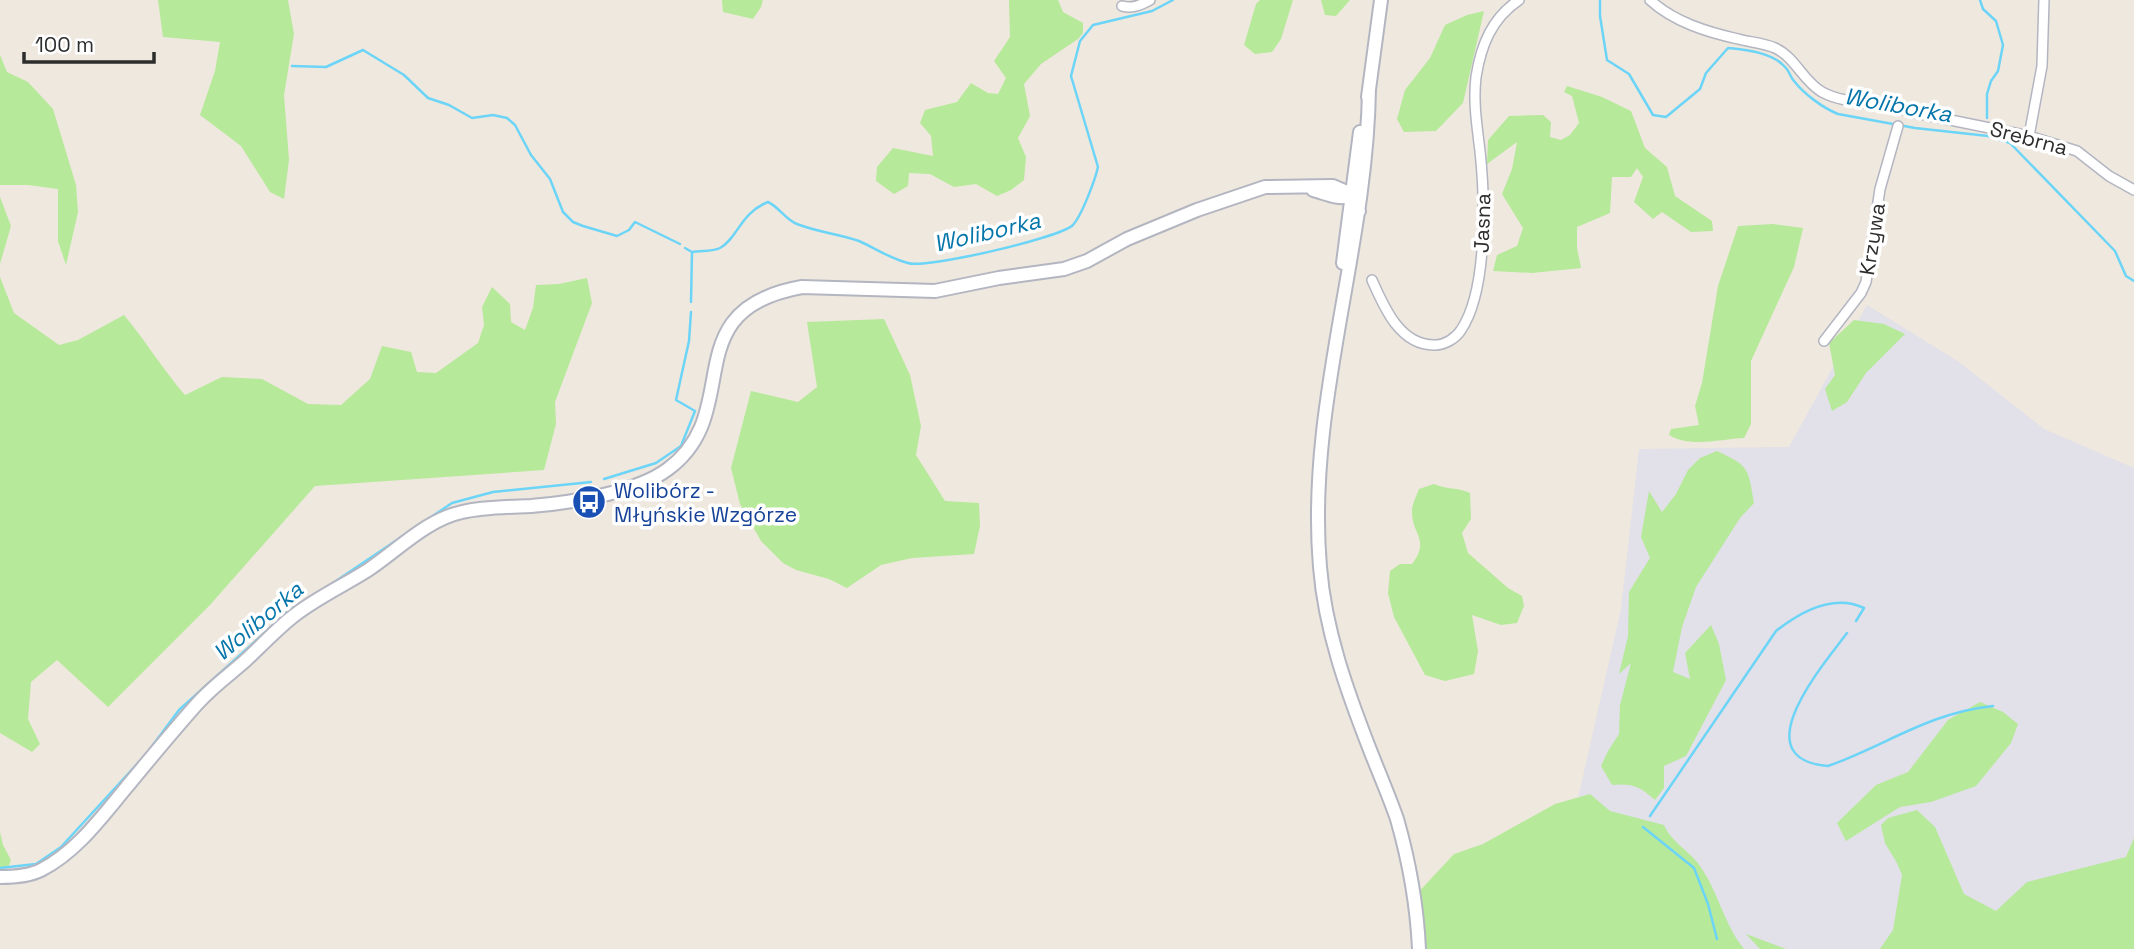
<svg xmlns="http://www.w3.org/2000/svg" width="2134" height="949" font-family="'Space Grotesk',sans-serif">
<rect width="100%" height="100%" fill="#efe8df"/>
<path fill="#e2e0e8" d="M1867,305L1959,362L2044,429L2134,468V949H1463L1576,807L1621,609L1639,449L1789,447Z"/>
<path fill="#b6e999" d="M158,0H288L294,34L284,95L289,160L284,199L270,192L241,146L200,115L215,71L220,42L163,37Z
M722,0H763L761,7L753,19L723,12Z
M1009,0H1058L1063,12L1083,23V33L1078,39L1041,64L1024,84L1030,116L1018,138L1026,157L1024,180L1011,190L997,196L976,184L954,187L930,174L909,173L908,186L894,194L876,181L877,167L893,148L933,156L931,136L920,123L925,110L957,102L971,83L988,93L998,94L1006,78L994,61L1010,37Z
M1260,0H1293L1281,39L1272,52L1255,54L1244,45L1256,4Z
M1321,0H1350L1336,16L1325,15Z
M1484,11L1463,103L1436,131L1404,132L1397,119L1405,90L1430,58L1445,25L1467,15Z
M0,55L7,72L28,82L53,109L76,185L78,212L66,265L58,241V189L28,185H0Z
M1567,86L1602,97L1631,111L1645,148L1667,167L1675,196L1712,221L1713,231L1691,232L1662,212L1653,219L1634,202L1643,177L1637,168L1631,177H1612L1610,213L1577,227V248L1581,268L1532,273L1493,271L1497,255L1517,246L1523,228L1502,194L1512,169L1517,142L1487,164L1488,140L1509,116L1543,115L1551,122L1550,137L1561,140L1570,135L1579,123L1572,96L1564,92Z
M0,197L11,226L0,264Z
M1773,224L1803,228L1794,267L1751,361V424L1744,438C1722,439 1689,448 1669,435L1671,429L1699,425L1695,406L1702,383L1718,286L1738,226Z
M0,277L14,313L59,345L78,340L124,315C146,341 163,370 185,395L222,377L262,379L308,404L341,405L370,379L382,346L411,352L417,372L436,373L478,343L484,325L482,307L492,287L510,304L511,322L525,330L533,308L536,285L559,284L587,278L592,303L555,402L556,424L544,470L315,486L210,605L108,707L57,660L31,682L28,719L40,744L32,752L0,733Z
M884,319L910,375L921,426L916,455L945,501L979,503L980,526L974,554L912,558L881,565L847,588L829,579L796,570L783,563L761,541L740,504L731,468L751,391L798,402L817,387L807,322Z
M1854,320L1884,324L1905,334L1866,373L1847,402L1832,411L1825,389L1835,375L1829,343Z
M1717,451C1750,466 1748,469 1754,503L1740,518L1696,587L1682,627L1673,672L1690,679L1685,653L1711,625L1719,644L1726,680L1686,756L1664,766V788L1655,800C1639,786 1633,783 1612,785L1601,766L1608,751L1619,734L1620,705L1631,663L1619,674L1628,636L1629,592L1650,558L1641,537L1649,491L1662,512L1676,494L1688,470L1700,458Z
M1434,484C1447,490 1458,487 1470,493L1471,519L1462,533L1468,553L1508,588L1522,596L1524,606L1517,623L1501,625L1472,615L1478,651L1474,674L1445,681L1425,675L1394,617L1388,593L1390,571L1400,564H1412C1431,539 1411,534 1412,511C1412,504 1417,495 1419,489Z
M1980,702L2003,712L2018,724L2011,743L1976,786L1931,802L1900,807L1846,841L1837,823L1876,785L1908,772L1948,720Z
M1590,794L1610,811L1664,825C1671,841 1686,849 1697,862C1718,889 1723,923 1744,949H1419L1414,897L1454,854L1483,844L1555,804Z
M1917,810L1935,827L1964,894L1996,911L2027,882L2126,857L2134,838V949H1880L1893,930L1902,875L1897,863L1885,843L1881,825L1888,818Z
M0,832L3,845L11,860L8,868L0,869Z
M1746,934L1786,949H1760Z"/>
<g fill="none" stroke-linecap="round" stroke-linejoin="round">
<path stroke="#6cd5f7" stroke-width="2.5" d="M1600,0V16L1607,60L1629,74L1653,115L1666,117L1700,89L1706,73L1728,48C1746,50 1772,52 1785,67C1789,70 1790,77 1794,81C1804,94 1823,108 1838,114L1915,128L1988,136L2010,143L2115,251L2126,276L2134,281
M1980,0L1983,9L1996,21L2003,45L1998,71L1991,81L1987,94V118
M292,66L326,67L363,50L404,75L428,98L449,105L472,118L493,115L507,118L515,125L531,155L550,179L563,212L573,222L583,226L617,236L629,230L635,222L680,244
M685,248L692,252
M692,252C701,250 712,252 720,248C738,238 740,213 768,202C779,207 786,220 797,224C817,232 839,234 859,241C875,248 891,259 908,263C925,269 1060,238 1073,225C1082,215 1095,180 1098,167L1071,76L1080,41L1093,25L1152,11L1173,0
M691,302L692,252
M604,479L656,463L681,446L695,411L676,400L689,341L691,312
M333,583L452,503L493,492L591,482
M1847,633C1823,665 1742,759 1828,766C1887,745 1928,713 1993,706
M144,757L179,710L291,609L301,603
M1650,816L1776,631C1800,612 1833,593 1864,608L1856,621
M1643,827L1694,868L1708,904L1717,939
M0,868L36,864L61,847L139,762"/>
<g stroke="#b3b6c1" stroke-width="12">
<path id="minor" d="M1650,0C1674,22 1707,32 1738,39C1749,42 1764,43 1775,48C1795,57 1803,81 1822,92C1848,106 1882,101 1911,112L2029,136L2077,151L2109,176L2134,190
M1122,6C1132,9 1141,5 1150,0
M2029,136L2042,66L2044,0
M1372,280C1384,307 1400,346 1435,345C1445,345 1456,338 1461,330C1488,290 1485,198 1480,151C1477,126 1473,102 1476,77C1481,45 1492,18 1519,0
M1824,341L1861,293L1866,282L1880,189L1898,126"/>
</g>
<g stroke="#b3b6c1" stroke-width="16">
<path id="secondary" d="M1369,89C1367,249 1306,406 1320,567C1325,630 1347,691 1370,750C1379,773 1389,796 1397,819C1409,861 1417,905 1419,949
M1368,97L1381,0
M1313,190C1325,193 1340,201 1352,195
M1343,263L1360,132
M0,877C14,877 29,876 41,870C76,852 101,818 125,789C149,760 172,732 197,704C211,688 229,675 245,661C260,647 275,631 291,618C314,599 343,586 368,570C398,550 426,520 462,512C484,507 508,507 531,506C570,503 636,493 668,469C747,411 672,310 802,287L935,291L999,278L1064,269L1087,261L1127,239L1197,210L1265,187L1333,186L1349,193L1359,211"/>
</g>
<use href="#minor" stroke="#fff" stroke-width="9"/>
<use href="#secondary" stroke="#fff" stroke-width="12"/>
</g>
<defs>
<g id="bus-disc" transform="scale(1.75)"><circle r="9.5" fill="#1a4fb4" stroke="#fff"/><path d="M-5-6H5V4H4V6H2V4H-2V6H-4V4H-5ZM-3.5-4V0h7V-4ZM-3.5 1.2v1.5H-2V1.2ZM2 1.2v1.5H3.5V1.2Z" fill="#fff"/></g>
</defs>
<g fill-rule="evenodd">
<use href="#bus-disc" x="589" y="502"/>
</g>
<g text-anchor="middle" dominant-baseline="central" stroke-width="7" stroke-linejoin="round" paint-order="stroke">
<g font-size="21" fill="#2d2d2d" stroke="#fff">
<text transform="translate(2029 138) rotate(15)">Srebrna</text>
<text transform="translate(1482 223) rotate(-88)">Jasna</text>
<text transform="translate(1872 239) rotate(-81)">Krzywa</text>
</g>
<g font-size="21" fill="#164399" stroke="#fff" text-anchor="start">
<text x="614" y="490">Wolibórz -<tspan x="614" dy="24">Młyńskie Wzgórze</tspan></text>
</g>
<g font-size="23" font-style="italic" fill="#0475aa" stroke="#fff">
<text transform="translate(1898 105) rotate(10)">Woliborka</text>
<text transform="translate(987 232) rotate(-13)">Woliborka</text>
<text transform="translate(258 621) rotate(-40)">Woliborka</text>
</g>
</g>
<path d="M24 52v10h130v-10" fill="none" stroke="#2d2d2d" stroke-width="3.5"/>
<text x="35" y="52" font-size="21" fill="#2d2d2d" stroke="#ffffff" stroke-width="5" paint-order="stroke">100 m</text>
</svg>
